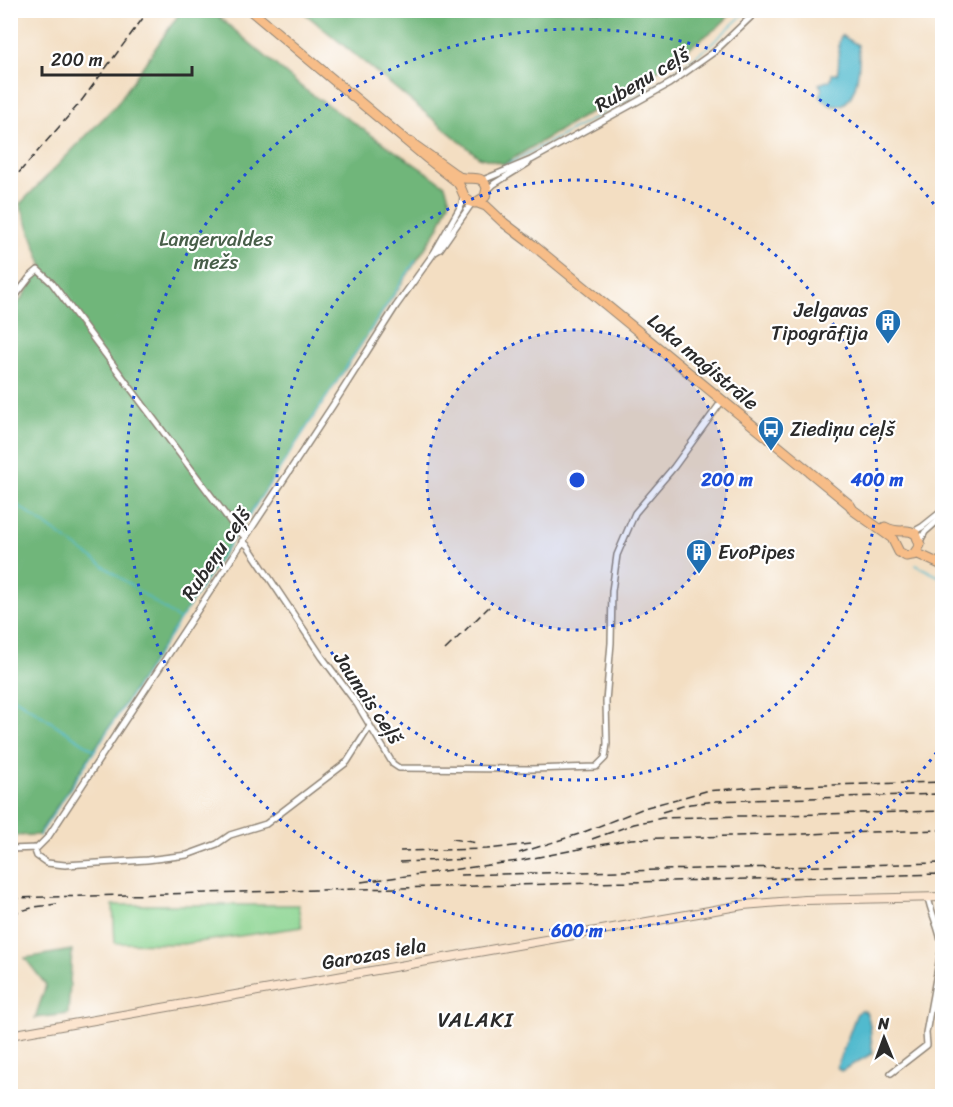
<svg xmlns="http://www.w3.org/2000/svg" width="953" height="1107" font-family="Sriracha,sans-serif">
<rect width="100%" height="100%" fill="#fff"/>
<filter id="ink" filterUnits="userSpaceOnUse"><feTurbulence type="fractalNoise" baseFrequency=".0167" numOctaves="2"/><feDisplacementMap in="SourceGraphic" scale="12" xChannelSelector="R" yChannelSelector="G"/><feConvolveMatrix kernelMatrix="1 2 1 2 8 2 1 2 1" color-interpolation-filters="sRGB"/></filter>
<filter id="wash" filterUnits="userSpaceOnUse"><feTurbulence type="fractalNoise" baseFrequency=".008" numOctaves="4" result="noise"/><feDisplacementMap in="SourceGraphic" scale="24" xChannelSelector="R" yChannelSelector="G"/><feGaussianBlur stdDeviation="1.35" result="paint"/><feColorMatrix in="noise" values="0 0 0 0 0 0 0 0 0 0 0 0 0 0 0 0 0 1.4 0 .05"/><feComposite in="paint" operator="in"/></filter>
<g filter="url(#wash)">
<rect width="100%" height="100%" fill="#f3dec2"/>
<path fill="#8ad490" stroke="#5a805e" stroke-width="1.5" d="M113,905H298L302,927L183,944L115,943Z"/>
<path fill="#6fb67a" stroke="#4d7052" stroke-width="1.5" d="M181,11H212L304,89L445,185L450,200L439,227L38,835L11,836V314L43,267L20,204L117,104Z
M302,11H734L718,27L644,80L504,164L479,157Z
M72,950L68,1014L35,1018L46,985L25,958Z"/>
<path fill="#51bace" stroke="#3e727c" stroke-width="1.5" d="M841,35L858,45C861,60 859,105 836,106C829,106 824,101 820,96L822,89L819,84L831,80L832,74H837C841,61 836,47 841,35Z
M860,1010L865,1011C872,1020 870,1040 873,1053L841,1071L837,1067L856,1015Z"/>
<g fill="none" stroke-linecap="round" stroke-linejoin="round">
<path stroke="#51bace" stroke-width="1.5" d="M501,168L658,84L708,47L748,10
M10,500L180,620
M241,528L416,260
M941,553H942
M916,565L942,578
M10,695L94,750
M39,836L235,536"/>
</g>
</g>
<g filter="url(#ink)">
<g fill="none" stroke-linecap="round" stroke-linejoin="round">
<g stroke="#8f8476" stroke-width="8">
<path id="street" d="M933,10L942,16
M483,180L531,160L669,84L714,52L758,10
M487,191L494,184L528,163
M435,252L440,249L472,203
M10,303L30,277L38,270L52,283L233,525L245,537
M913,532L922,527L942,511
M242,541L248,546L322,657L357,704L393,764L399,768L531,769L596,767L605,758L607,744L606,701L611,643L612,591L617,555L635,513L674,467L722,401
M920,541L925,532L942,517
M34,848L37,856L47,863L65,865L147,860L187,855L217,844L230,835L266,824L347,762L370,726
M10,849L37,848L48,837L333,405L396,306L434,253L462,204L463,197
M891,1073L927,1045L926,1033L942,946C940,929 931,914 928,897"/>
</g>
<g stroke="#8f8476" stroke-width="10">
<path id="secondary" d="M10,1035L743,905L805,900L942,897"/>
</g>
<g stroke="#8f8476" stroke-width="11">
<path id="primary" d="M250,10L428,159L456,181C465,189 460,201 475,203L485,197L487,188C482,173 471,181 459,177L410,142
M478,203L486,206L504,223L533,245L850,505L853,510L892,538L899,552L906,556L918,554L942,565
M885,527C900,535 905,527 916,534L920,545L914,554"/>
</g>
<use href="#street" stroke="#fff" stroke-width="5"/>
<use href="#secondary" stroke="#fce5cf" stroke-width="8"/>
<use href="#primary" stroke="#f7bd88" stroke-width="9"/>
<path stroke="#2b2b2b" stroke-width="1.5" stroke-dasharray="9 4.5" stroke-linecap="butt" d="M10,183L79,104L149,10
M445,650L489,607
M662,812L690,804L716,801L942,794
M452,839L478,843
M592,839L634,824L662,818L942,811
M400,851L487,849L531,844
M519,853L579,834L647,807L706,791L757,787L942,782
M400,862L469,859
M460,875L942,863
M361,882L518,861L631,839L942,830
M10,898L942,874
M10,914L35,907L57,904"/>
</g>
</g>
<circle cx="577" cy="480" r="150" fill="#1d4ed8" fill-opacity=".12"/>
<g fill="none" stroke="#1d4ed8" stroke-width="3" stroke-dasharray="3 6">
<circle cx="577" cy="480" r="150"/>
<circle cx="577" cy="480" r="300"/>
<path d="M942 745A451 451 0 1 1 942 215"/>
</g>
<defs>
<g id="building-pin" transform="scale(1.35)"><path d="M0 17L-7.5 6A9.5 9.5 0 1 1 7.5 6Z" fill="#1f6fb2" stroke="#fff"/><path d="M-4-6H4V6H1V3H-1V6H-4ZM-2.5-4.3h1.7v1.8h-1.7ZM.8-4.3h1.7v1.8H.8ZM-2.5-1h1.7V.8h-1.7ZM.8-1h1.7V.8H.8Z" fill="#fff"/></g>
<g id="bus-pin" transform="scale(1.35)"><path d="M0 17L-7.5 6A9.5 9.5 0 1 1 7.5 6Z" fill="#1f6fb2" stroke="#fff"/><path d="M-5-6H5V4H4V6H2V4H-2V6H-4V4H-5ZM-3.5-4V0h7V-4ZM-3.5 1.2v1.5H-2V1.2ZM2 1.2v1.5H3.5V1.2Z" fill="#fff"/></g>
</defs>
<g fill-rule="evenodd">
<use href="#building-pin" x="888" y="322"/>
<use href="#bus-pin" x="771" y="429"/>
<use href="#building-pin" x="699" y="552"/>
</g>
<g text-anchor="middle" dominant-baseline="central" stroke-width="4.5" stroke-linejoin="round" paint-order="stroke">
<g font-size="20" fill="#2b2b2b" stroke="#fff">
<text transform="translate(642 80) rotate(-31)">Rubeņu ceļš</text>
<text transform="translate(703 362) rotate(40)">Loka maģistrāle</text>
<text transform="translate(216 554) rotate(-56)">Rubeņu ceļš</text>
<text transform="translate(368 698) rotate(56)">Jaunais ceļš</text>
<text transform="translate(374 954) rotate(-10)">Garozas iela</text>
</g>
<g font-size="20" fill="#485e49" stroke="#fff">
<text x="216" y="239">Langervaldes<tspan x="216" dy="23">mežs</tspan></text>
</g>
<g font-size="20" fill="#2b2b2b" stroke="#fff" text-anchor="start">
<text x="868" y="310" text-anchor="end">Jelgavas<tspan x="868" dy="23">Tipogrāfija</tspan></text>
<text x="790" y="429">Ziediņu ceļš</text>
<text x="718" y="552">EvoPipes</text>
</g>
<g font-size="21" letter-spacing="1.5" fill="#2b2b2b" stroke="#fff">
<text x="476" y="1020">VALAKI</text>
</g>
</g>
<circle cx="577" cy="480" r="9" fill="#1d4ed8" stroke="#fff" stroke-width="3"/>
<g font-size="18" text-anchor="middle" font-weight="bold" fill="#1d4ed8" stroke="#fff" stroke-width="4.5" stroke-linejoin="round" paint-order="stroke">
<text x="727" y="486">200 m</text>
<text x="877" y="486">400 m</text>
<text x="577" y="937">600 m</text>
</g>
<rect width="953" height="1107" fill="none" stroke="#fff" stroke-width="36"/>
<g transform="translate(884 1038) rotate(359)" stroke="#ffffff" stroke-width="4.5" paint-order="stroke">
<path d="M0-4.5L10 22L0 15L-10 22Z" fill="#2b2b2b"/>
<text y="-9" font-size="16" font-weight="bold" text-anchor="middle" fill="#2b2b2b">N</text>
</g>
<path d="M42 66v9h150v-9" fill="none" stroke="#2b2b2b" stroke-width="3"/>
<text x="51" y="66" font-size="18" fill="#2b2b2b" stroke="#ffffff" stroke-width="4.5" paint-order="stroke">200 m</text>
</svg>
